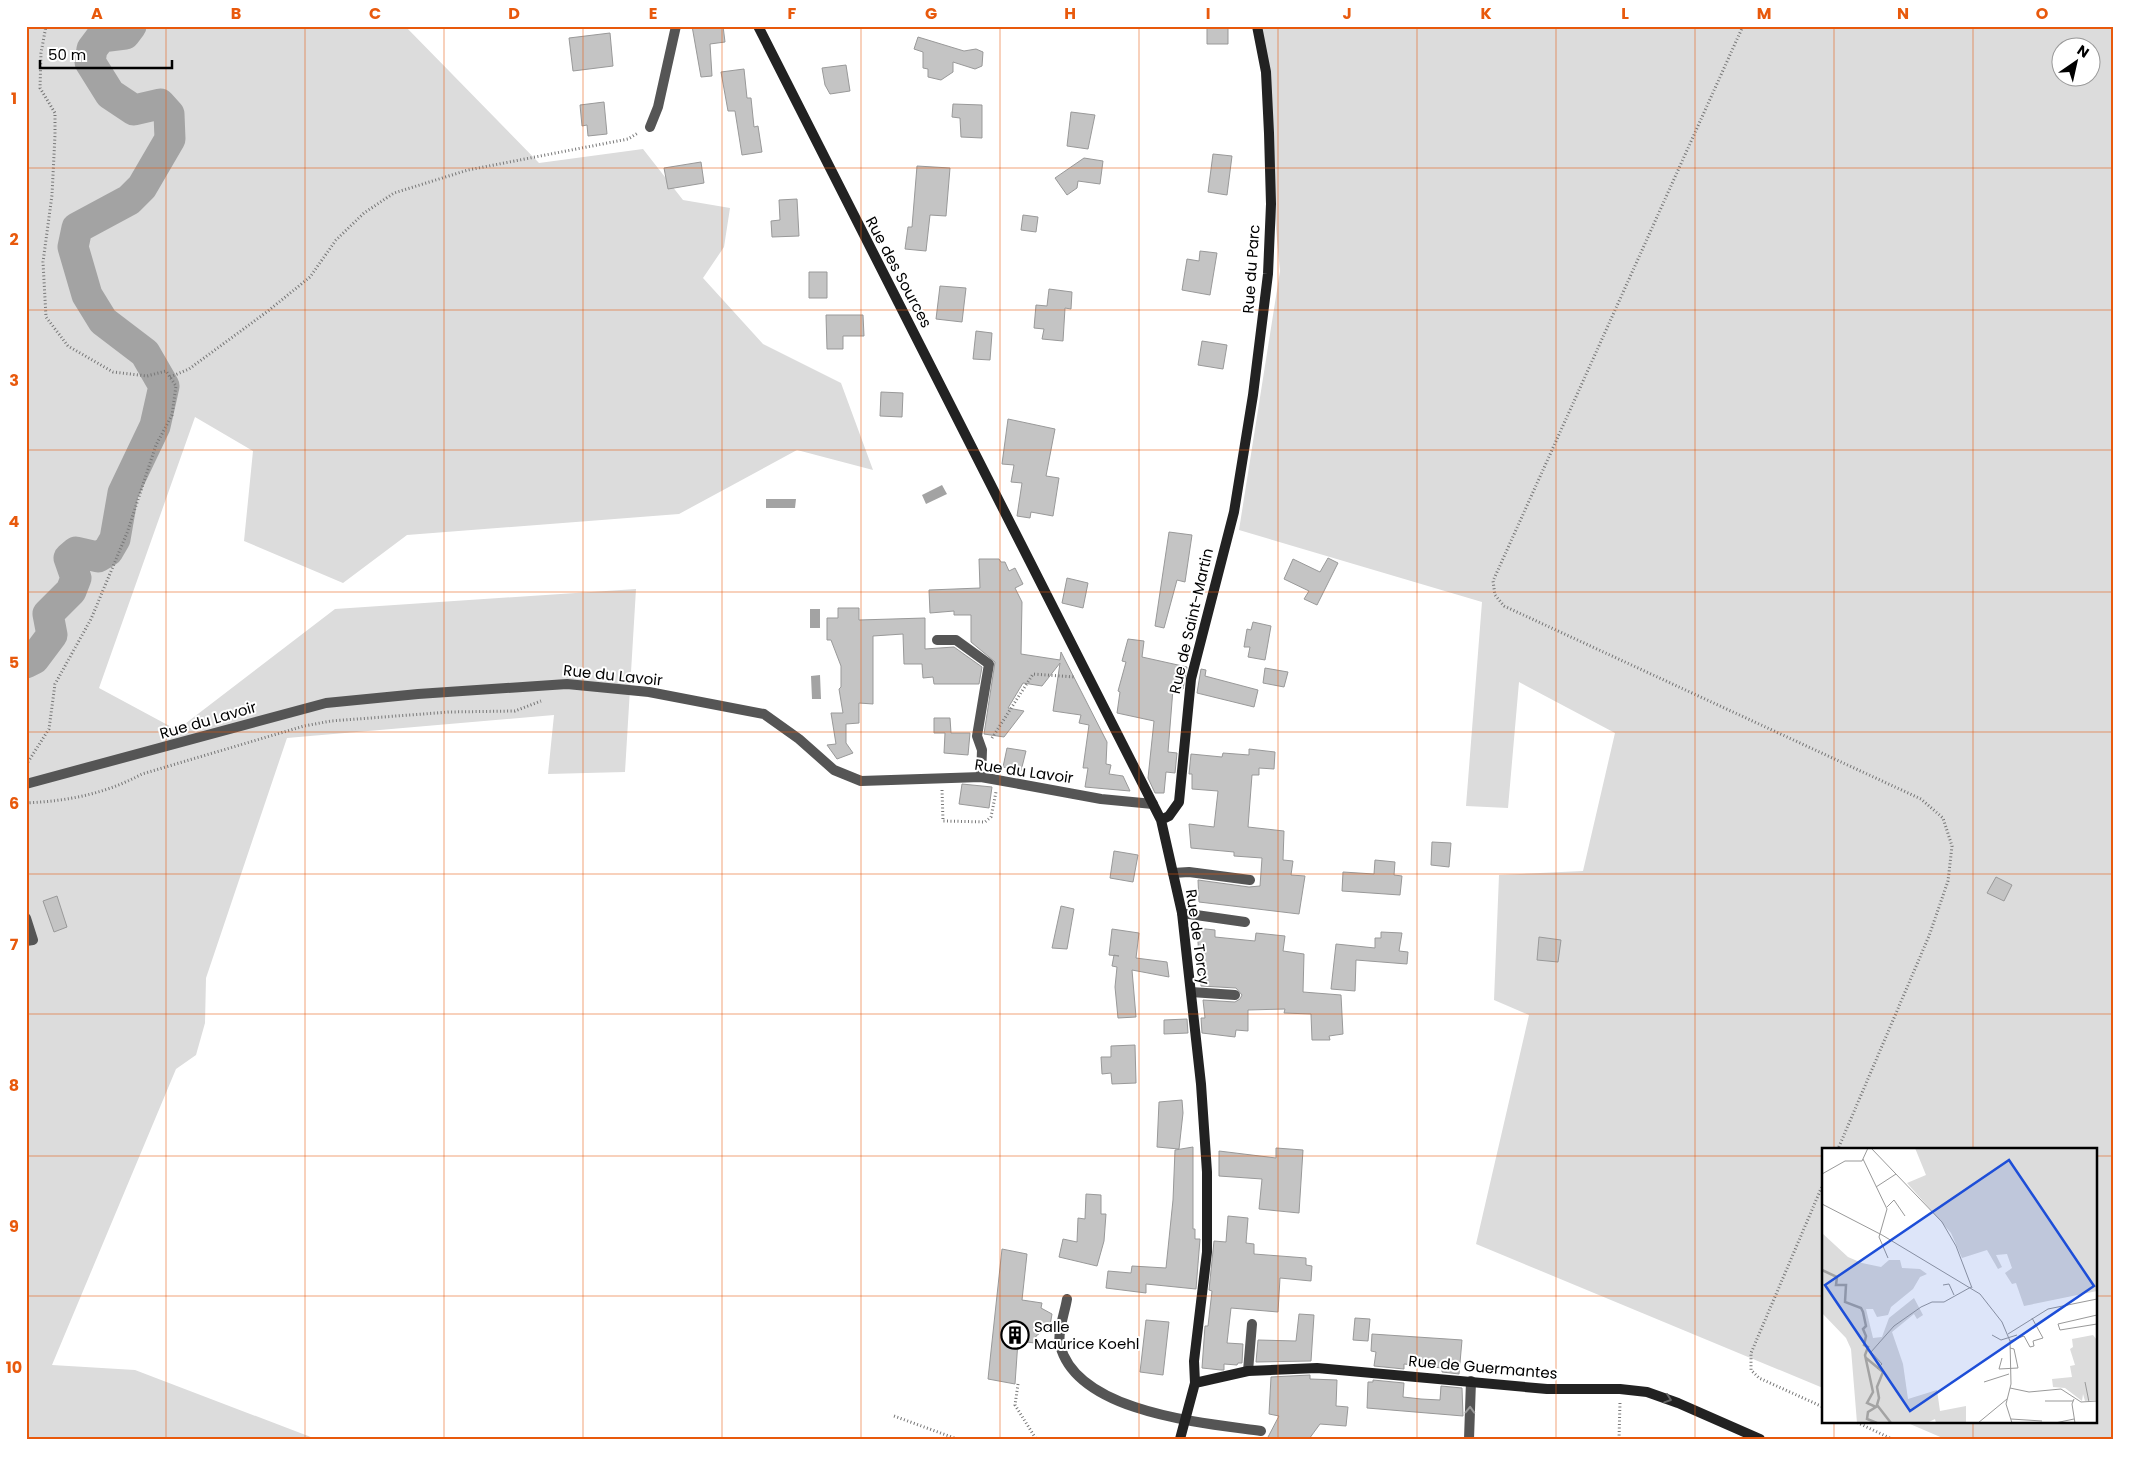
<svg xmlns="http://www.w3.org/2000/svg" width="2139" height="1465" font-family="Poppins,sans-serif">
<rect width="100%" height="100%" fill="#fff"/>
<path fill="#dcdcdc" fill-rule="evenodd" d="M26,26H405L539,163L643,149L683,200L730,208L724,247L703,278L763,344L841,383L873,470L797,450L679,514L407,535L343,583L244,541L253,451L195,417L99,688L177,730L335,609L636,589L625,772L548,774L554,715L287,738L206,978L205,1023L196,1055L176,1069L52,1365L135,1370L316,1439H26Z
M1257,26H2113V1439H1945L1903,1421H2095V1149H1823V1388L1476,1244L1529,1015L1494,1000L1499,875L1583,871L1615,733L1519,682L1508,808L1466,806L1482,602L1239,530L1280,271ZM2062,48H2092V78H2062Z"/>
<path fill="#a3a3a3" d="M942,485L947,494L926,504L922,495Z
M766,499H796L795,508H766Z
M810,609H820V628H810Z
M820,675L821,699H812L811,676Z"/>
<g fill="none" stroke-linecap="round" stroke-linejoin="round">
<path stroke="#a3a3a3" stroke-width="31" d="M26,663L34,659L52,635L48,614L71,591L76,578L69,558L76,552L98,557L108,551L115,539L123,493L155,426L164,386L145,353L103,321L87,295L73,247L77,228L129,200L142,187L170,139L169,114L160,104L134,110L110,94L90,62L92,49L101,37L125,34L131,26"/>
</g>
<path fill="#c4c4c4" stroke="#999" d="M692,26H723L725,42L710,44L712,76L701,77Z
M1207,26H1228V44H1207Z
M610,33L613,66L573,71L569,38Z
M918,37L964,51L976,49L983,52L982,66L975,69L953,62V72L941,80L928,77V69L923,68V52L914,49Z
M846,65L850,91L830,94L825,85L822,68Z
M744,69L747,98H751L754,127L758,126L762,152L742,155L735,111H728L721,72Z
M604,102L607,134L588,136L587,125L582,126L580,105Z
M953,104L982,105V138L961,137L960,118L952,117Z
M1071,112L1095,115L1088,149L1067,146Z
M1213,154L1232,156L1227,195L1208,192Z
M1084,158L1103,161L1100,184L1078,181L1077,188L1067,195L1055,178Z
M701,162L704,183L668,189L664,168Z
M917,166L950,168L946,216L930,215L926,251L905,249L908,227H912Z
M797,199L799,236L772,237L771,221L780,220L779,200Z
M1023,215L1038,217L1036,232L1021,230Z
M1200,251L1217,253L1210,295L1182,290L1187,259L1199,261Z
M809,272H827V298H809Z
M940,286L966,288L962,322L936,319Z
M1049,289L1072,292L1071,309L1065,308L1063,341L1042,339L1044,329L1034,328L1036,305L1047,306Z
M826,315H863L864,336H843V349H827Z
M976,331L992,333L990,360L973,359Z
M1202,341L1227,345L1223,369L1198,365Z
M881,392L903,393L902,417L880,416Z
M1008,419L1055,429L1046,476L1059,478L1053,516L1031,512L1030,518L1017,516L1022,483L1011,482L1014,465L1002,464Z
M1169,532L1192,535L1185,582L1177,580L1164,628L1155,626Z
M1328,558L1338,563L1317,605L1304,599L1309,591L1284,579L1293,559L1320,572Z
M979,559H999L1001,562H1005L1009,571L1015,568L1023,584L1015,588L1022,602L1021,654L1060,660L1061,652L1107,742L1106,764L1111,765L1109,774L1123,776L1130,791L1085,787L1088,768H1083L1089,725L1079,723L1081,715L1053,711L1060,663L1042,686L1023,683L1008,708L1024,711L1004,737L984,734L995,662L971,642V615H954V611L930,613L929,590L980,588Z
M1067,578L1088,583L1083,608L1062,603Z
M838,608H859V620L925,618V649L954,647L982,667L979,684H934L933,677L923,678L922,664H904L903,634L873,636V704L859,703V723L846,724V743L853,753L837,759L827,745L836,744L831,713H843L839,689L841,687V666L831,640H827V618H838Z
M1253,622L1271,626L1265,660L1248,657L1250,647H1244L1247,629L1251,630Z
M1128,639L1144,641L1142,657L1187,667L1183,689L1174,687L1173,689L1168,752L1177,753L1175,773L1166,772L1164,793H1155L1148,778L1154,721L1117,713L1120,692L1118,691L1126,662L1122,661Z
M1265,668L1288,672L1284,687L1263,683Z
M1201,669L1206,670L1205,676L1258,690L1254,707L1197,693Z
M934,718H950L951,733H970L968,755L944,753L945,733H934Z
M1007,748L1026,751L1021,771L1003,767Z
M1249,749L1275,752L1274,769L1259,768V775H1252L1248,827L1284,831L1283,860L1293,861L1291,875L1305,876L1299,914L1199,902L1198,880L1249,887L1260,886L1262,858L1234,856V852L1191,848L1189,824L1214,827L1218,791L1192,789V774H1189L1191,754L1222,757L1223,753L1249,755Z
M962,784L992,787L989,808L959,804Z
M1432,842L1451,843L1449,867L1431,865Z
M1114,851L1138,855L1133,882L1110,878Z
M1375,860L1395,862L1394,875L1402,876L1400,895L1342,891L1343,872L1374,874Z
M1996,877L2012,885L2004,901L1987,893Z
M57,896L67,927L54,932L43,901Z
M1061,906L1074,909L1067,949L1052,948Z
M1197,928L1215,930V937L1255,941L1256,933L1285,936L1283,951L1304,954L1303,992L1341,995L1343,1034L1329,1036L1330,1040H1312L1311,1014L1284,1013L1285,1009L1248,1010V1031L1236,1030L1235,1037L1202,1033L1201,1018H1205L1203,1000L1235,1002L1240,999L1242,995L1236,988L1201,986Z
M1112,929L1139,933L1136,958L1167,962L1169,977L1132,970L1136,1017L1118,1018L1115,987L1117,967L1112,966L1114,955L1119,956L1109,955Z
M1381,932L1402,933L1399,951L1408,952L1407,964L1356,960L1355,991L1331,989L1336,944L1375,948V938H1381Z
M1539,937L1561,940L1558,962L1537,960Z
M1187,1019L1188,1033L1164,1034V1020Z
M1135,1045L1136,1083L1112,1084L1111,1073L1102,1074L1101,1057H1111V1046Z
M1182,1100L1183,1113L1179,1149L1157,1147L1159,1102Z
M1193,1147V1229H1195V1239H1200L1196,1289L1146,1284V1293L1106,1288L1108,1271L1131,1273L1132,1266L1166,1268L1173,1200L1175,1150Z
M1276,1148L1303,1150L1299,1213L1259,1209L1262,1179L1219,1176V1151L1276,1158Z
M1086,1194L1101,1195V1214H1106L1104,1241L1097,1266L1059,1257L1063,1239L1077,1242L1078,1218L1085,1219Z
M1228,1216L1248,1218L1246,1243L1254,1244V1254L1306,1258V1265L1312,1266L1311,1281L1280,1278L1278,1312L1231,1308L1227,1343L1243,1344L1242,1363H1238L1237,1365L1224,1364V1370H1221L1202,1368L1205,1326H1208L1212,1291L1209,1290L1214,1241L1226,1242Z
M1002,1249L1027,1254L1022,1300L1042,1303L1041,1308L1052,1314L1050,1326L1036,1336L1035,1343L1018,1341L1015,1384L988,1379Z
M1299,1314L1314,1315L1311,1361L1256,1362L1258,1340L1296,1341Z
M1355,1318L1370,1319L1368,1341L1353,1340Z
M1146,1320L1169,1322L1163,1375L1140,1372Z
M1372,1334L1462,1340L1459,1374L1442,1372V1368L1426,1366L1404,1364V1369L1374,1366L1376,1352L1371,1351Z
M1310,1375V1379L1337,1380L1336,1406L1348,1407L1346,1426L1320,1424L1309,1439H1267L1279,1416L1269,1414L1271,1377Z
M1373,1380L1404,1383L1403,1397L1421,1399L1440,1400L1441,1386L1462,1388L1463,1416L1367,1408L1368,1382H1373Z"/>
<g fill="none" stroke-linecap="round" stroke-linejoin="round">
<path stroke="#777" stroke-width="3" stroke-dasharray="1 2.5" stroke-linecap="butt" d="M1743,26L1493,581L1495,595L1504,606L1921,799L1943,818L1952,846L1948,881L1929,936L1838,1149
M170,377L189,369L268,311L310,277L336,240L364,213L394,193L468,170L628,139L638,133
M992,738L1033,674L1075,677
M26,765L49,729L55,684L91,619L127,533L156,445L172,415L176,386L166,371L147,376L113,372L68,346L46,317L43,262L52,195L55,135V113L40,88L41,53L46,26
M942,790L943,821L985,822L991,817L996,792
M26,803C68,801 105,794 142,774L304,726L331,721L449,712L515,711L541,701
M1823,1184L1751,1353V1370L1759,1378L1823,1407
M1018,1384L1015,1405L1036,1439
M894,1416L957,1439
M1854,1421L1892,1439
M1619,1439L1620,1402"/>
<path stroke="#555" stroke-width="10" d="M937,640H956L989,664L977,736L982,750L981,777
M1173,873L1189,872L1250,880
M1182,913L1245,922
M26,918L33,940L26,941
M1191,992L1235,995
M1067,1299C1065,1312 1057,1333 1060,1345C1077,1413 1204,1423 1261,1431
M1248,1371L1252,1324"/>
<path stroke="#555" stroke-width="10" d="M650,127L658,107L676,26
M26,784L326,703L418,694L567,684L649,692L764,714L799,739L834,770L861,781L981,777L1101,799L1153,804
M1469,1439L1471,1381"/>
<path stroke="#222" stroke-width="10" d="M758,26L1161,820L1182,913L1201,1084L1207,1172V1252L1194,1361L1195,1383L1180,1439
M1161,820L1169,816L1179,802L1191,679L1234,512L1253,395L1268,274L1271,204L1269,133L1266,72L1257,26
M1195,1383L1248,1371L1317,1368L1547,1389H1620L1647,1392L1678,1403L1760,1439"/>
</g>
<defs><path id="oneway-chevron" d="M-2-3.5L2.5 0L-2 3.5" fill="none" stroke-width="1.6" stroke-linecap="round" stroke-linejoin="round" transform="scale(1.25)"/></defs>
<use stroke="#646464" href="#oneway-chevron" transform="translate(1668 1399) rotate(19)"/>
<use stroke="#999" href="#oneway-chevron" transform="translate(1470 1410) rotate(-88)"/>
<path fill="none" stroke="#e8590c" stroke-width="1" stroke-opacity="0.55" d="M166,26V1439M305,26V1439M444,26V1439M583,26V1439M722,26V1439M861,26V1439M1000,26V1439M1139,26V1439M1278,26V1439M1417,26V1439M1556,26V1439M1695,26V1439M1834,26V1149M1973,26V1149M26,168H2113M26,310H2113M26,450H2113M26,592H2113M26,732H2113M26,874H2113M26,1014H2113M26,1156H1823M2095,1156H2113M26,1296H1823M2095,1296H2113M1834,1421V1439M1973,1421V1439"/>
<defs>
<g id="building-ring" transform="scale(1.4375)"><circle r="9.5" fill="#fff" stroke="#000" stroke-width="1.5"/><path d="M-4-6H4V6H1V3H-1V6H-4ZM-2.5-4.3h1.7v1.8h-1.7ZM.8-4.3h1.7v1.8H.8ZM-2.5-1h1.7V.8h-1.7ZM.8-1h1.7V.8H.8Z" fill="#000"/></g>
</defs>
<g fill-rule="evenodd">
<use href="#building-ring" x="1015" y="1335"/>
</g>
<g text-anchor="middle" dominant-baseline="central" stroke-width="4" stroke-linejoin="round" paint-order="stroke">
<g font-size="15" fill="#000" stroke="#fff">
<text transform="translate(1251 269) rotate(-86)">Rue du Parc</text>
<text transform="translate(899 272) rotate(62)">Rue des Sources</text>
<text transform="translate(1191 621) rotate(-77)">Rue de Saint-Martin</text>
<text transform="translate(613 675) rotate(6)">Rue du Lavoir</text>
<text transform="translate(208 720) rotate(-16)">Rue du Lavoir</text>
<text transform="translate(1024 771) rotate(8)">Rue du Lavoir</text>
<text transform="translate(1198 937) rotate(82)">Rue de Torcy</text>
<text transform="translate(1483 1367) rotate(5)">Rue de Guermantes</text>
</g>
<g font-size="15" fill="#000" stroke="#fff" text-anchor="start">
<text x="1034" y="1326">Salle<tspan x="1034" dy="17">Maurice Koehl</tspan></text>
</g>
</g>
<g transform="translate(1822 1148)">
<rect width="275" height="275" fill="#fff"/>
<path d="M93,0H275V143L202,158L194,135L190,136L183,125L190,120L185,106L174,107L180,119L176,121L165,102L140,110L129,85L85,35L104,27ZM0,85L26,109L40,115L59,119L67,112H78L80,120L98,121L105,126L98,129L91,141L69,159L66,167L55,169L51,161H44L51,190L60,189L67,170L92,150L101,167L95,171L92,166L70,184L81,216L86,251L115,242L118,263L144,258V274L114,275L113,271L105,275H35L29,201L24,190L0,165ZM271,187L275,192V252L263,253L261,246L260,253L243,240L231,239L230,231L250,229L248,218L253,217L248,201L251,199L250,191Z" fill="#dcdcdc"/>
<path fill="none" stroke="#a3a3a3" stroke-width="2.5" d="M0,122L15,129L14,137H24L23,154L39,160L41,164L44,178L41,181L44,188L42,197L46,199L43,207L51,244L45,255L54,259L46,264L45,271L55,275M44,210L61,224L55,239L57,250L55,257L69,275"/>
<path fill="none" stroke="#999" stroke-width="1" d="M49,0L120,74L134,98L150,140M41,11L65,61L57,89L66,110M0,26L23,13H40L46,0M54,39L74,26M0,56L60,87L158,146L180,174L188,193L189,236L184,256L190,275M65,59L72,52L83,68M121,137L127,136L132,147M275,167L236,176L238,182L275,176M186,186L226,161L275,151M170,187L179,192L195,187M188,193L202,188L208,199L212,198L211,193L221,190L210,170M180,210L177,221L196,220L192,201L188,200M55,221L60,216L49,204L72,178L99,159L110,154H122L149,139M162,234L187,226M263,234L267,254M188,240L207,244L239,241L259,254L275,253M252,251L250,256L253,275M223,253H251M189,271L220,273M156,275L185,251M233,275L252,271"/>
<path fill="#1d4ed8" fill-opacity="0.15" stroke="#1d4ed8" stroke-width="2.5" d="M187,12L272,138L88,263L3,137Z"/>
<rect width="275" height="275" fill="none" stroke="#000" stroke-width="2.5"/>
</g>
<rect width="2139" height="1465" fill="none" stroke="#ffffff" stroke-width="55"/>
<g transform="translate(2076 62) rotate(34)"><circle r="24" fill="#ffffff" stroke="#999999"/>
<path d="M0-4L9 19L0 12L-9 19Z" fill="#000000"/>
<text y="-8" font-size="14" font-weight="bold" text-anchor="middle" fill="#000000">N</text>
</g>
<path d="M40 60v8h132v-8" fill="none" stroke="#000000" stroke-width="2.5"/>
<text x="48" y="60" font-size="15" fill="#000000" stroke="#ffffff" stroke-width="4" paint-order="stroke">50 m</text>
<rect x="28" y="28" width="2084" height="1410" fill="none" stroke="#e8590c" stroke-width="2"/>
<g font-size="16" text-anchor="middle" font-weight="bold" fill="#e8590c">
<text x="97" y="19">A</text>
<text x="236" y="19">B</text>
<text x="375" y="19">C</text>
<text x="514" y="19">D</text>
<text x="653" y="19">E</text>
<text x="792" y="19">F</text>
<text x="931" y="19">G</text>
<text x="1070" y="19">H</text>
<text x="1208" y="19">I</text>
<text x="1347" y="19">J</text>
<text x="1486" y="19">K</text>
<text x="1625" y="19">L</text>
<text x="1764" y="19">M</text>
<text x="1903" y="19">N</text>
<text x="2042" y="19">O</text>
<text x="14" y="104">1</text>
<text x="14" y="245">2</text>
<text x="14" y="386">3</text>
<text x="14" y="527">4</text>
<text x="14" y="668">5</text>
<text x="14" y="809">6</text>
<text x="14" y="950">7</text>
<text x="14" y="1091">8</text>
<text x="14" y="1232">9</text>
<text x="14" y="1373">10</text>
</g>
</svg>
